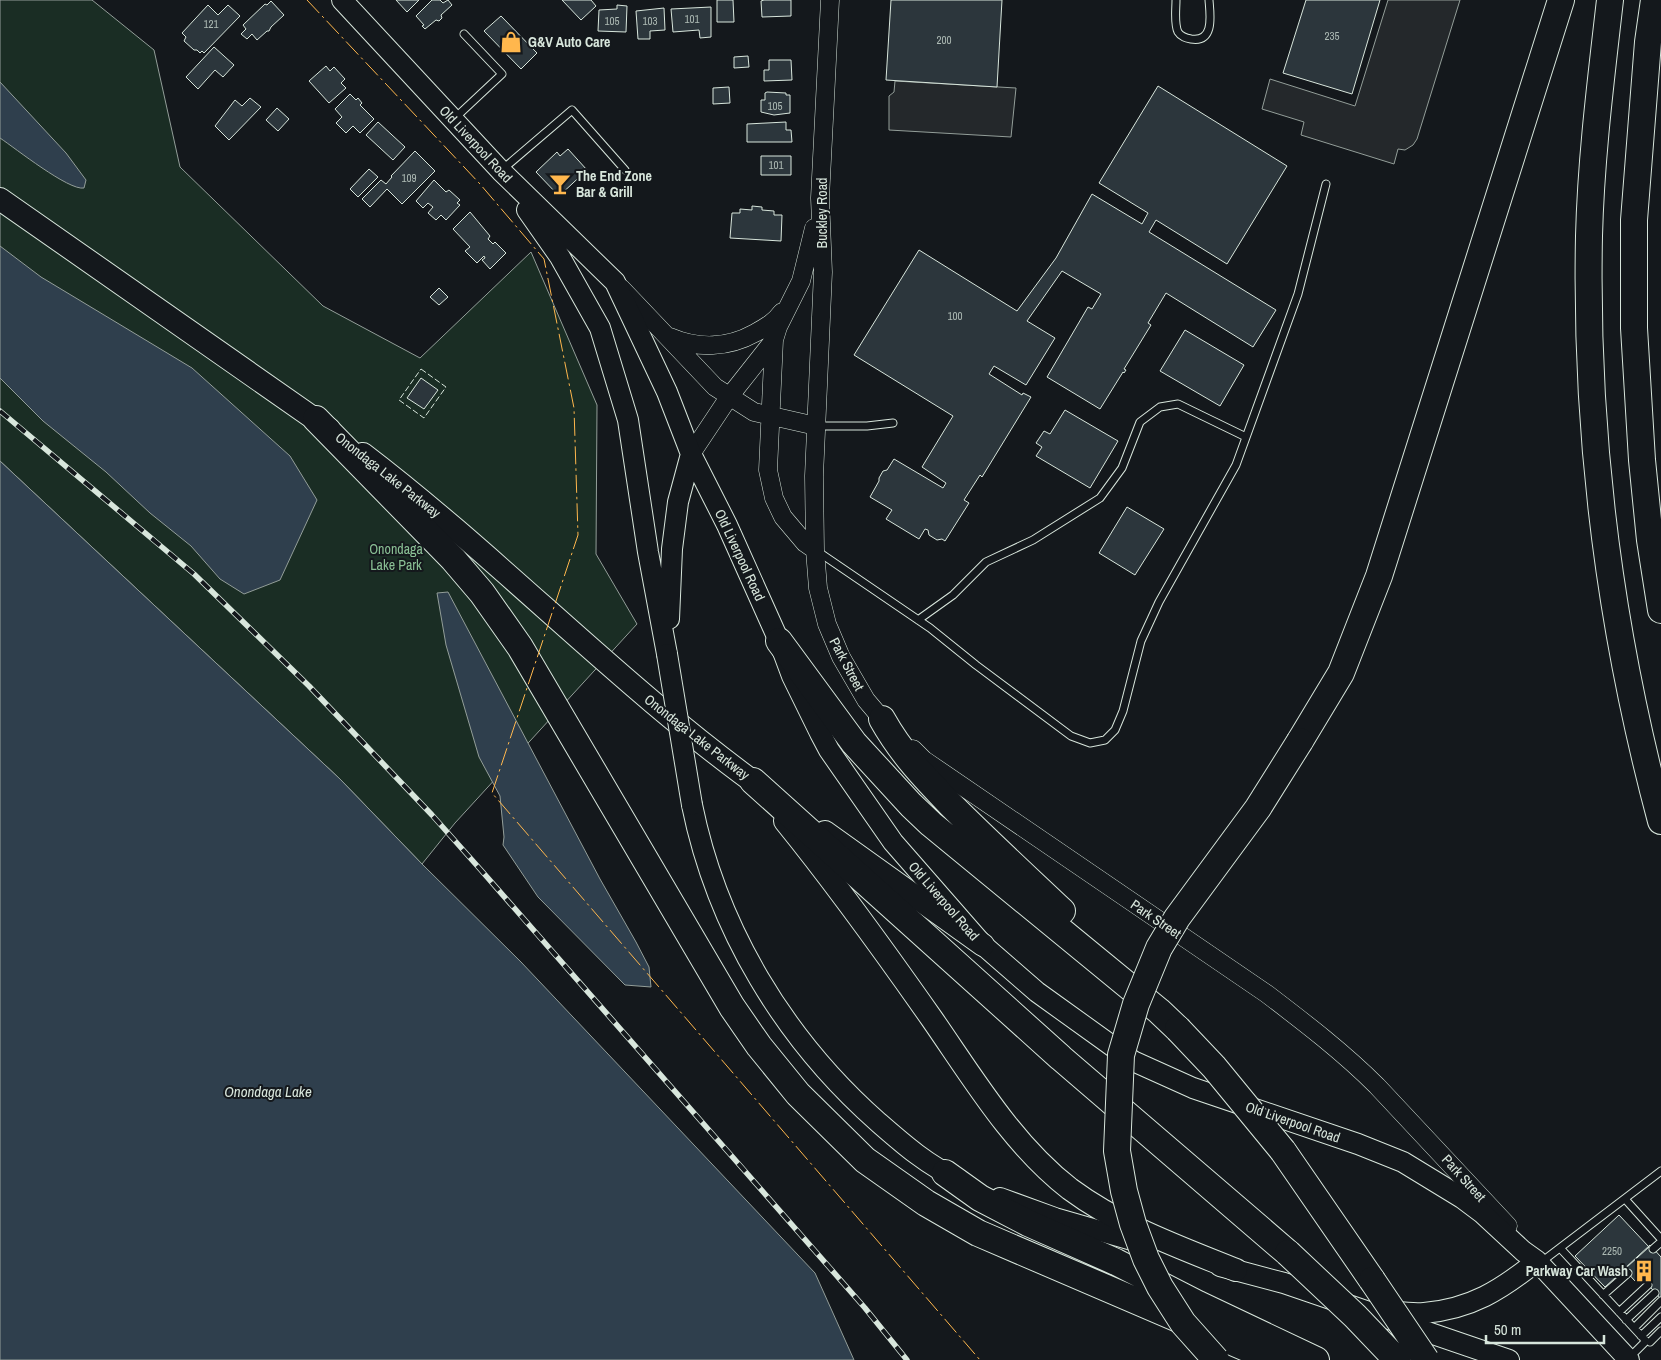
<svg xmlns="http://www.w3.org/2000/svg" width="1661" height="1360" font-family="'Archivo Narrow',sans-serif">
<rect width="100%" height="100%" fill="#14181c"/>
<path fill="#1a2d24" stroke="#939e99" d="M0,0H92L154,50L180,167L323,306L420,358L531,252L597,405L596,554L637,624L455,823L422,864L340,779L0,461Z"/>
<path fill="#24282b" stroke="#939e99" d="M1388,0H1460L1417,139L1413,145L1405,150L1398,149L1394,164L1301,135L1304,122L1262,109L1270,79L1355,106Z
M895,81L1016,88L1011,137L889,130V96L894,92Z"/>
<path fill="#2f3f4d" stroke="#939e99" d="M0,82L66,153L86,180L84,188C69,191 15,148 0,138Z
M0,246L41,277L192,368L290,456L317,500L280,580L244,594L220,579L191,546L150,513L106,472L43,421L0,378Z
M0,461L340,779L422,864L521,962L815,1273L854,1360H0Z
M448,592L600,879L636,942L649,967L651,987L625,985L538,897L503,845L504,837L500,796L479,757L446,645L437,593Z"/>
<path fill="#2c363c" stroke="#d8e6dc" d="M396,0H419L407,12Z
M432,0H440L443,3L448,0L452,5L441,15L442,18L439,21L436,20L425,29L422,26L424,25L416,16Z
M562,0H591L596,6L581,20Z
M717,0H733L734,22H717Z
M764,0H791V16L762,17L761,1Z
M891,0H1002L997,87L886,80Z
M1306,0H1380L1352,94L1283,73Z
M271,1L284,15L271,27L269,31H267L257,40L252,34L247,39L241,34L246,29L243,25L265,4L267,5Z
M208,5L218,15L228,5L240,16L204,53L202,51L200,53L197,50H194L184,41L186,37L182,33Z
M617,5L627,6L626,32L598,31L599,10L617,9Z
M711,7V37L700,38L699,30L673,32L671,9Z
M664,8L665,30L650,31V39H638L636,11Z
M501,16L537,53L521,69L484,31Z
M214,47L234,65L223,77L215,70L198,89L186,77Z
M748,56L749,67L734,68V57Z
M769,60H791L792,80L764,81V70H769Z
M326,66L330,71L334,67L345,79L341,83L346,88L329,103L309,81Z
M1158,86L1287,166L1227,264L1156,220L1149,232L1276,310L1253,347L1166,293L1148,323L1151,325L1124,369L1126,370L1124,373L1123,372L1100,409L1047,377L1088,307L1092,309L1101,294L1062,271L1027,321L1055,338L1026,385L994,366L989,374L1022,395L1023,393L1031,397L982,477L980,475L964,500L969,503L945,541L942,539L937,540L929,535L928,530L925,529L919,539L886,519L892,510L870,497L879,481V478L883,471L887,470L894,459L943,488L946,483L922,467L953,416L854,355L919,250L1017,311L1056,258L1092,194L1142,224L1148,213L1099,183Z
M729,87L730,103L713,104V88Z
M767,92L786,93V95H790V113L774,115L761,112V100H765V93Z
M350,94L356,100L358,98L362,103L360,105L374,119L360,133L353,126L346,133L336,123L342,117L335,109Z
M250,98L261,107L229,140L215,126L235,100L242,106Z
M277,108L289,119L278,131L266,120Z
M378,122L405,147L393,160L366,135Z
M786,122V130H791L792,142H747V124Z
M568,149L587,170L559,196L536,172L557,152L560,156Z
M415,151L435,171L402,204L387,189L370,207L362,199L381,180L386,184L392,177L391,176Z
M761,156H791V175H761Z
M369,169L378,177L358,197L350,189Z
M434,180L446,192L449,190L460,200L457,203L460,205L446,220L441,215L436,220L428,213L433,207L428,203L423,208L416,201Z
M752,206L762,207V210L774,211V215H782L781,241L730,238L732,213H740V209L752,210Z
M470,212L490,236L488,239L493,244L495,242L506,253L490,269L482,260L485,258L484,256L477,263L465,251L470,247L453,229Z
M439,288L448,297L439,305L430,297Z
M1185,330L1244,365L1220,406L1160,371Z
M421,378L438,390L424,409L407,398Z
M1065,410L1118,441L1090,488L1036,456L1042,447L1036,443L1044,431L1050,434Z
M1127,507L1164,529L1135,575L1099,553Z
M1619,1215L1649,1247L1605,1287L1575,1256Z
M1650,1245L1661,1257V1299L1640,1276L1635,1281L1624,1269Z"/>
<g fill="none" stroke-linecap="round" stroke-linejoin="round">
<g stroke="#d8e6dc" stroke-width="9">
<path id="service" d="M1176,0C1176,9 1174,24 1178,32C1181,37 1186,38 1191,39C1215,43 1210,14 1209,0
M455,118L502,74L464,34
M503,169L572,110L625,170
M817,426H867L893,423
M817,551L930,628L976,665L1071,736L1090,743L1105,740L1115,730L1123,711L1141,641L1159,602L1236,465L1298,294L1326,184
M918,620L953,595L986,562L1033,540L1100,498L1122,468L1140,422L1160,407L1178,404L1246,437
M1625,1199L1661,1239
M1560,1248L1646,1341L1630,1357
M1653,1249L1661,1242
M1540,1263L1661,1171
M1603,1295L1628,1273
M1619,1312L1648,1285
M1626,1320L1655,1293
M1634,1328L1661,1301
M1641,1336L1661,1317
M1650,1342L1661,1331"/>
</g>
<g stroke="#d8e6dc" stroke-width="19">
<path id="tertiary" d="M830,0L820,198L823,272L814,476L815,550L818,588L827,624L841,657L866,700L888,726
M621,288L715,387L754,412L816,426
M670,337C698,349 728,348 755,333C766,327 775,322 782,312
M774,340L768,470L774,498L783,517L805,543L815,550
M691,454L729,397L774,340L778,327L801,281L814,228
M913,749L924,760L1267,994C1305,1023 1343,1052 1377,1086L1508,1226"/>
</g>
<g stroke="#d8e6dc" stroke-width="22">
<path id="secondary" d="M342,0L501,171L615,282L667,392L691,454L727,525L779,641L792,676L820,733L829,750L893,842L983,945L1037,992L1133,1061L1193,1088L1358,1144L1403,1162L1462,1198L1482,1213L1523,1251L1537,1261L1629,1360
M527,210L560,257L600,328L628,420L648,552L667,654
M669,619L672,549L678,502L691,454
M692,805C717,928 784,1039 878,1122C902,1143 928,1166 958,1179
M1000,1198L1055,1218L1149,1245
M1220,1266L1284,1283L1509,1360
M1386,1311C1398,1312 1412,1314 1424,1313C1471,1309 1501,1290 1537,1261"/>
</g>
<g stroke="#d8e6dc" stroke-width="24">
<path id="primary" d="M0,199L329,429
M363,454C502,560 623,689 766,791
M785,821C837,885 885,952 932,1019C973,1078 1012,1144 1070,1189C1120,1226 1179,1247 1236,1270
M825,832L983,945"/>
</g>
<g stroke="#d8e6dc" stroke-width="28">
<path id="motorway" d="M1610,0C1601,79 1591,157 1589,236C1585,433 1610,631 1661,821
M1654,0L1648,42L1634,220V328L1642,460L1650,540L1661,610
M316,419L453,559L482,593L520,647L732,1007L759,1046L798,1094L865,1160L926,1203L978,1233L1274,1360
M779,641L854,743L911,805L931,824L1159,1011L1178,1029
M882,719C901,753 924,777 951,805C987,841 1025,876 1062,911
M1300,741L1341,673L1379,576L1561,0
M753,781L1061,1058L1288,1253
M1283,1151L1372,1280
M945,1173L980,1198L1028,1223L1116,1262L1198,1304L1316,1360"/>
</g>
<use href="#service" stroke="#14181c" stroke-width="7"/>
<use href="#tertiary" stroke="#14181c" stroke-width="18"/>
<use href="#secondary" stroke="#14181c" stroke-width="20"/>
<use href="#primary" stroke="#14181c" stroke-width="22"/>
<use href="#motorway" stroke="#14181c" stroke-width="26"/>
<g stroke="#d8e6dc" stroke-width="5.5">
<path id="rail" d="M0,411L194,574L309,686L432,815L480,869L865,1308L907,1360"/>
</g>
<use href="#rail" stroke="#14181c" stroke-width="4" stroke-dasharray="11" stroke-linecap="butt"/>
<g stroke="#d8e6dc" stroke-width="22" stroke-linecap="butt">
<path id="secondary-bridge" d="M667,654L692,805"/>
</g>
<g stroke="#d8e6dc" stroke-width="28" stroke-linecap="butt">
<path id="motorway-bridge" d="M1178,1029L1214,1067L1283,1151
M1288,1253L1355,1316L1397,1360
M1372,1280L1426,1360
M1216,1360L1183,1323L1160,1287L1146,1259L1133,1224L1124,1191L1117,1151L1121,1055L1136,1004L1159,948L1177,918L1258,808L1300,741"/>
</g>
<use href="#secondary-bridge" stroke="#14181c" stroke-width="20"/>
<use href="#motorway-bridge" stroke="#14181c" stroke-width="26"/>
<path stroke="#d8e6dc" stroke-width="1" stroke-dasharray="6 2.5" stroke-linecap="butt" d="M421,369L446,387L424,418L399,400Z"/>
<path stroke="#ffb74d" stroke-width="1" stroke-dasharray="18 4 2.5 4" stroke-linecap="butt" d="M307,0L480,184L544,259L574,408L578,535L492,793L980,1360"/>
</g>
<defs>
<g id="shop-bare" transform="scale(1.725)"><path d="M-5-2.5h2.3a2.7 3.5 0 0 1 5.4 0H5L5.5 6h-11ZM-1.5-2.5h3a1.5 2.3 0 0 0-3 0Z" fill="#ffb74d" stroke="#14181c" stroke-width="2.5" paint-order="stroke"/></g>
<g id="bar-bare" transform="scale(1.725)"><path d="M-6-5H6L.8 .8V4.5H3.5V6h-7V4.5H-.8V.8Z" fill="#ffb74d" stroke="#14181c" stroke-width="2.5" paint-order="stroke"/></g>
<g id="building-bare" transform="scale(1.725)"><path d="M-4-6H4V6H1V3H-1V6H-4ZM-2.5-4.3h1.7v1.8h-1.7ZM.8-4.3h1.7v1.8H.8ZM-2.5-1h1.7V.8h-1.7ZM.8-1h1.7V.8H.8Z" fill="#ffb74d" stroke="#14181c" stroke-width="2.5" paint-order="stroke"/></g>
</defs>
<g fill-rule="evenodd">
<use href="#shop-bare" x="511" y="42"/>
<use href="#bar-bare" x="560" y="184"/>
<use href="#building-bare" x="1644" y="1271"/>
</g>
<g text-anchor="middle" dominant-baseline="central" stroke-width="4" stroke-linejoin="round" paint-order="stroke">
<g font-size="11" fill="#adbab4">
<text x="692" y="19">101</text>
<text x="612" y="21">105</text>
<text x="650" y="21">103</text>
<text x="211" y="24">121</text>
<text x="1332" y="36">235</text>
<text x="944" y="40">200</text>
<text x="775" y="106">105</text>
<text x="776" y="165">101</text>
<text x="409" y="178">109</text>
<text x="955" y="316">100</text>
<text x="1612" y="1251">2250</text>
</g>
<g font-size="14" font-weight="bold" fill="#d8e6dc" stroke="#14181c" text-anchor="start">
<text x="528" y="42">G&amp;V Auto Care</text>
<text x="576" y="176">The End Zone<tspan x="576" dy="16">Bar &amp; Grill</tspan></text>
<text x="1628" y="1271" text-anchor="end">Parkway Car Wash</text>
</g>
<g font-size="14" fill="#d8e6dc" stroke="#14181c">
<text transform="translate(476 144) rotate(47)">Old Liverpool Road</text>
<text transform="translate(822 213) rotate(-90)">Buckley Road</text>
<text transform="translate(388 475) rotate(38)">Onondaga Lake Parkway</text>
<text transform="translate(740 555) rotate(65)">Old Liverpool Road</text>
<text transform="translate(847 664) rotate(62)">Park Street</text>
<text transform="translate(697 737) rotate(38)">Onondaga Lake Parkway</text>
<text transform="translate(944 901) rotate(49)">Old Liverpool Road</text>
<text transform="translate(1156 919) rotate(34)">Park Street</text>
<text transform="translate(1293 1122) rotate(19)">Old Liverpool Road</text>
<text transform="translate(1464 1178) rotate(48)">Park Street</text>
</g>
<g font-size="14" fill="#8ac095" stroke="#14181c">
<text x="396" y="549">Onondaga<tspan x="396" dy="16">Lake Park</tspan></text>
</g>
<g font-size="15" font-style="italic" fill="#d8e6dc" stroke="#14181c">
<text x="268" y="1091">Onondaga Lake</text>
</g>
</g>
<path d="M1486 1335v8h118v-8" fill="none" stroke="#d8e6dc" stroke-width="2.5"/>
<text x="1494" y="1335" font-size="15" fill="#d8e6dc" stroke="#14181c" stroke-width="4" paint-order="stroke">50 m</text>
</svg>
